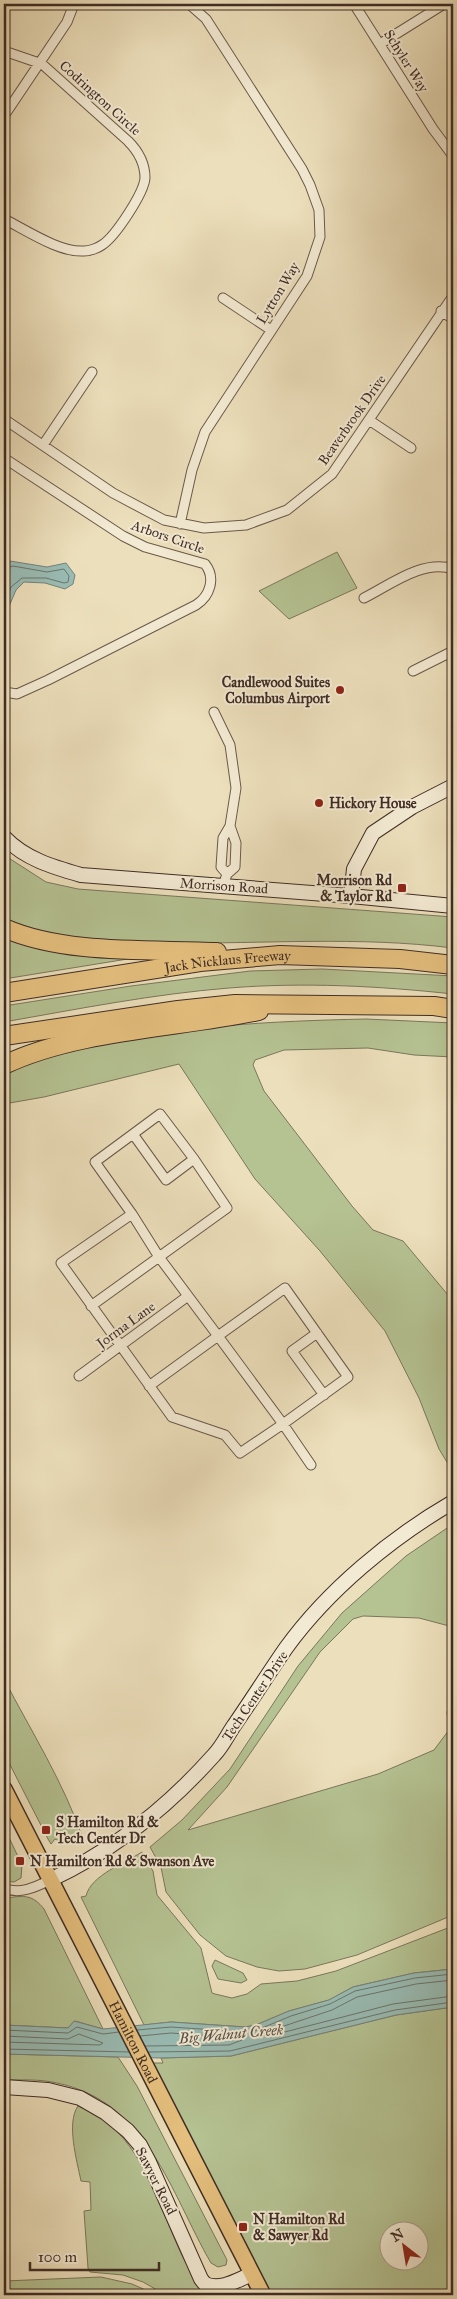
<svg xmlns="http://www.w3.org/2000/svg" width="457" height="2299" font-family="'IM FELL Great Primer',serif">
<rect width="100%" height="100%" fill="#ecdfbb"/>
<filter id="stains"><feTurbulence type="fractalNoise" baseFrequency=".004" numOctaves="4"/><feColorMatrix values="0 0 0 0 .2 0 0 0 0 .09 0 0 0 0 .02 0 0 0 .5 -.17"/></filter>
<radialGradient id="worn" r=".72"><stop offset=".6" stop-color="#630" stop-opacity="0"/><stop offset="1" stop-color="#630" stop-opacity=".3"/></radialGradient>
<path fill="#b5c292" stroke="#7a775c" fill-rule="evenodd" d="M337,552L357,588L289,619L259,591Z
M4,855L46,882L78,889L453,917V948C358,936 264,944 169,943C133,943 97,943 62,938C43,935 23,927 4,921Z
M4,932L140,957L4,979Z
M322,969L453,976V994C379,986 304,982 229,988C154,994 78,1009 4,1022V1006L131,986L250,971Z
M366,1019L453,1023V1057L414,1055L368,1048L284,1050L255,1060L253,1065L264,1091L352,1206L373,1230L403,1241L453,1301V1472L439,1449L419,1398L385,1331L320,1251L255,1179L179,1064L44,1097L4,1104V1069C31,1062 57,1052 85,1047C176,1026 272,1021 366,1019Z
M453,1524V1627L419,1618L363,1616L353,1619L320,1652L227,1787L188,1830L378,1774L434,1750L449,1730L447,1712L453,1693V1915L357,1955L305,1969L279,1971L257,1967L226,1956L200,1935L166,1892L161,1867L150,1847L182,1820L230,1769L298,1666L342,1613L406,1556Z
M4,1679C31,1731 64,1783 83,1839C72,1845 66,1845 55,1839L51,1844L48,1839L4,1753Z
M4,1827L22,1865L21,1878L14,1882L4,1881Z
M142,1852L153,1871L157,1895L201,1948L212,1993L215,1994L232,1998L247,1994L261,1984L297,1981L336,1971L453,1926V1969L414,1973L353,1987L329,2000L289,2011L256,2025L245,2027L171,2022L144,2025L81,1897L86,1896C91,1875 125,1863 142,1852Z
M4,1895L8,1898C24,1895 33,1895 44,1909L103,2029L75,2021L68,2028L4,2025Z
M215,1960L243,1973L247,1980L241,1983L218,1979L212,1966Z
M453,2007V2295H263L143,2063H163L161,2058L231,2056L396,2015ZM390,2232H420V2262H390Z
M4,2054L118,2057L137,2086L227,2260L226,2265L218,2267L211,2263C170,2192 148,2102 57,2083C40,2079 21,2080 4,2080Z
M78,2106C138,2128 155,2196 179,2249C186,2265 197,2280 206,2295H166L143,2282L123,2275L90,2272L88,2268L84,2211L91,2210L90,2182L81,2181C77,2161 66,2123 78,2106Z
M101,2277L132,2284L157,2295H4V2281Z"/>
<path fill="#99bcb4" stroke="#75827b" d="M10,561L47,567L66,563L75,575L73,584L65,589L45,583L24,582L16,590L4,618V565Z
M453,1969V2007L396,2015L231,2056L161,2058L4,2054V2025L68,2028L74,2021L103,2029L171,2022L245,2027L256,2025L289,2011L329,2000L353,1987L414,1973Z"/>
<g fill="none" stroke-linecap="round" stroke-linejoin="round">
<path stroke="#6c746c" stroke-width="1" d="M4,569L13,566L47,572L64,569L69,576L68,582L64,583L46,578H22L11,587L4,607
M453,1980L416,1984L357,1997L332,2010L275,2029L274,2032L277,2034L393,2004L453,1996
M4,2030L68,2033L77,2027L103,2034L119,2032
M137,2030L171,2027L245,2032L257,2030L291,2016L330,2004L355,1991L415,1978L453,1974
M4,2036L68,2039L79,2034L103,2043L100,2045L4,2042
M140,2036L171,2033L240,2038L242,2040L229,2045L145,2046
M4,2049L129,2052
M149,2052L230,2051L395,2010L453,2002"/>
<g stroke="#6a594a" stroke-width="11">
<path id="street" d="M354,4L433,129L453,156
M380,44L444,4
M4,51L42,64L128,141C138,151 145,162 145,178C144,193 115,237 102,245C98,248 90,251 84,251C60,253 26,230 4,219
M4,116L67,22L74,4
M223,298L271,330
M441,311L453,319
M4,419L113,493L164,520L204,528L246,525L287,510L332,474L453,296
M369,420L411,448
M43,445L92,372
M4,458L123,536L145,547L205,564C216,578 210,596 196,605L48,680L17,694L4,692
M180,524L192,470L205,432L307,276L320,237L319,210L310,185L302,169L206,19L189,4
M364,598C390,585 423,559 453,569
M413,671L453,651
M214,712L230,745L236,788L230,826L223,838L221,867L227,874
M225,880L227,874L235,867L236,843L230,826
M132,1214L95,1162L133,1134
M285,1288L348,1377L283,1424L218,1336Z
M91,1306L227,1208L194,1159L166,1180L133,1134L160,1114L194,1159
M317,1333L292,1351L324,1395
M79,1376L188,1296
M149,1386L218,1336L159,1257L132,1214L61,1263L172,1417L225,1435L240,1453L283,1424L311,1465
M4,1888C19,1895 36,1887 50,1880"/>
</g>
<g stroke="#3f2c25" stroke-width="16">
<path id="secondary" d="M4,837C25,859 53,867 81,875L351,896L453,906
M351,896L354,869L373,833L412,807L453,786
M50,1880C114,1850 167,1808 214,1755C222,1747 227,1736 233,1727C251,1701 268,1674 286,1648C328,1590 391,1538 453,1502
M4,2087L48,2090L80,2098L106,2113L128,2131L140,2145L149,2162L201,2279L205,2284C221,2291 237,2280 252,2274"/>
</g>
<g stroke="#3f2c25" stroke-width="18">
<g id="primary">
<path id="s1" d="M4,1789L263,2295"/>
</g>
</g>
<g stroke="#3f2c25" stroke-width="20">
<g id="highway">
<path d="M4,928C65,955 151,949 217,952"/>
<path id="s2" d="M4,993L200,962L280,955L400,959L453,965"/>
<path d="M4,1036L178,1010L235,1004L434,1006L453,1009"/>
<path d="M4,1065C77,1030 179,1028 259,1011"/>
</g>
</g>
<use href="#street" stroke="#f3ead3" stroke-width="9"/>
<use href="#secondary" stroke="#f3ead3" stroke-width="14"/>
<use href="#primary" stroke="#e6c07e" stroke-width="15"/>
<use href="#highway" stroke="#e6c07e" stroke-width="18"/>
</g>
<g fill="#8f2418" stroke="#f3ead3" stroke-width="2">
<circle cx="340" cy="690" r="5"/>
<circle cx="319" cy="803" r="5"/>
<rect x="397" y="883" width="10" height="10" rx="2.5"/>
<rect x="41" y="1825" width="10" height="10" rx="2.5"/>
<rect x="15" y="1856" width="10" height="10" rx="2.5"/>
<rect x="238" y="2222" width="10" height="10" rx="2.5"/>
</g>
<g text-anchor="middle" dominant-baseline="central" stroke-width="4" stroke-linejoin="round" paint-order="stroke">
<g font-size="14" fill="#3f2c25" stroke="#f3ead3">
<text transform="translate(406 61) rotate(58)">Schyler Way</text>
<text transform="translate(100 98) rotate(42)">Codrington Circle</text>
<text transform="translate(278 293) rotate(-59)">Lytton Way</text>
<text transform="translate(352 420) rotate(-55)">Beaverbrook Drive</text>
<text transform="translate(168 537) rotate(19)">Arbors Circle</text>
<text transform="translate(224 886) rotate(4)">Morrison Road</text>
<text stroke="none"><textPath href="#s2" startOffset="226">Jack Nicklaus Freeway</textPath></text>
<text transform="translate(126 1325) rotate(-36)">Jorma Lane</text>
<text transform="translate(255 1696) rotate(-56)">Tech Center Drive</text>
<text stroke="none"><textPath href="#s1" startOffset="284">Hamilton Road</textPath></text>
<text transform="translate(156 2181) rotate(63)">Sawyer Road</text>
</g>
<g font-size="14" font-weight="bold" fill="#3f2c25" stroke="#f3ead3" text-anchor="start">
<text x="330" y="682" text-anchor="end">Candlewood Suites<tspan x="330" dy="16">Columbus Airport</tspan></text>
<text x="329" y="803">Hickory House</text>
<text x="392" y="880" text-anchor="end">Morrison Rd<tspan x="392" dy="16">&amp; Taylor Rd</tspan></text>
<text x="56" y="1822">S Hamilton Rd &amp;<tspan x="56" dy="16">Tech Center Dr</tspan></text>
<text x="30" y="1861">N Hamilton Rd &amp; Swanson Ave</text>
<text x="253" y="2219">N Hamilton Rd<tspan x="253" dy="16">&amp; Sawyer Rd</tspan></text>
</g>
<g font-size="15" font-style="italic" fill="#565049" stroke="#f3ead3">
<text transform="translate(231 2034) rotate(-5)">Big Walnut Creek</text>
</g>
</g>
<rect width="457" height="2299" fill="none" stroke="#ecdfbb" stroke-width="20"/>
<rect x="5" y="5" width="447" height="2289" fill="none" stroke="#3f2c25" stroke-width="2.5"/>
<rect x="10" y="10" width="437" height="2279" fill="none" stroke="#3f2c25"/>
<g transform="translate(404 2246) rotate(329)"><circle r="24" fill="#f3ead3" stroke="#ab9e8d"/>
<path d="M0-4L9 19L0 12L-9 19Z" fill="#8f2418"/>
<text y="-8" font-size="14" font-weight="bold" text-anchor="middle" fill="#3f2c25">N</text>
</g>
<path d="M30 2262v8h129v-8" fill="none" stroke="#3f2c25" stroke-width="2.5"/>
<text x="38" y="2262" font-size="15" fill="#3f2c25" stroke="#f3ead3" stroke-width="4" paint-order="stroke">100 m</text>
<rect width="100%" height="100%" filter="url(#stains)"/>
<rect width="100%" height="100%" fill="url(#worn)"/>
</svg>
